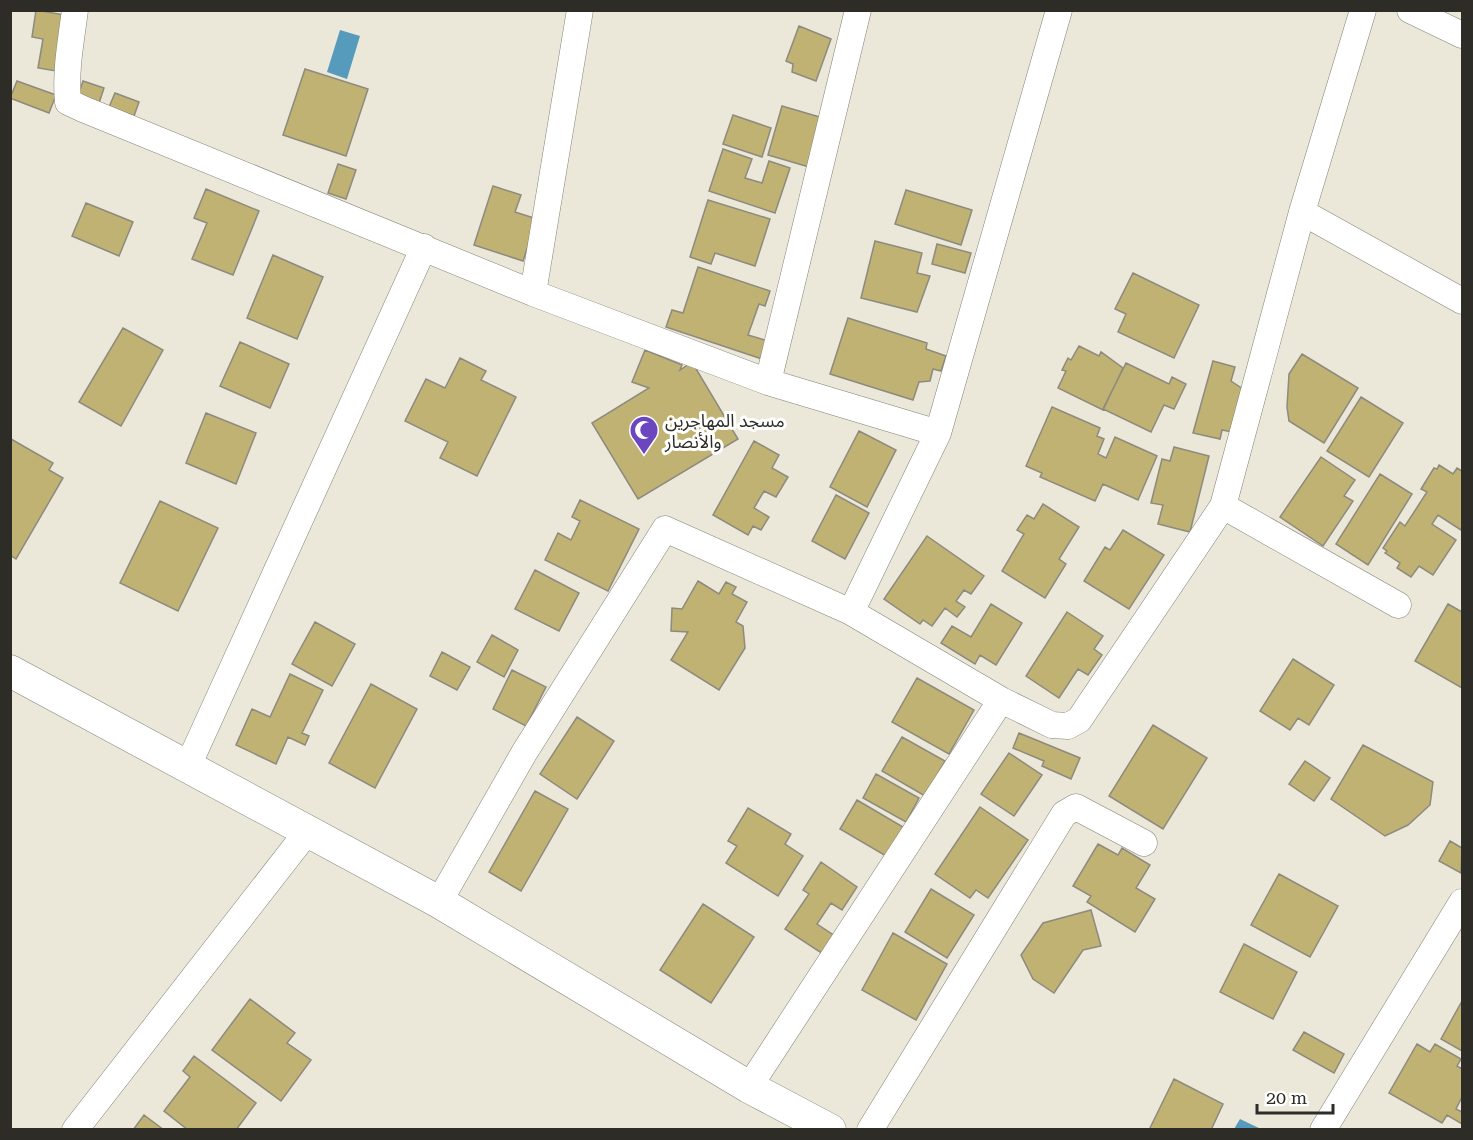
<svg xmlns="http://www.w3.org/2000/svg" width="1473" height="1140" font-family="'Roboto Serif','Noto Sans Arabic',serif">
<rect width="100%" height="100%" fill="#ebe8da"/>
<path fill="#569bbc" d="M340,30L360,36L347,79L327,72Z
M1240,1119L1261,1129H1234Z"/>
<path fill="#c0b272" stroke="#8d8a7e" stroke-width="1.5" d="M36,10L65,15L56,71L38,68L43,39L32,37Z
M799,26L831,39L816,81L792,72L793,64L786,61Z
M305,69L368,89L346,156L283,135Z
M17,81L56,95L49,113L10,98Z
M83,81L104,88L99,103L78,96Z
M115,93L139,102L134,116L109,107Z
M782,106L830,120L816,169L768,155Z
M733,115L771,128L762,157L723,144Z
M723,149L752,159L745,178L762,183L769,161L790,168L775,213L709,191Z
M338,164L356,170L346,199L328,193Z
M493,186L521,195L515,212L537,219L523,261L474,245Z
M206,189L259,211L233,275L192,259L207,223L194,218Z
M906,190L972,210L961,245L895,224Z
M708,200L770,219L755,266L715,253L711,264L690,257Z
M86,203L133,222L119,256L72,236Z
M875,241L922,253L917,273L930,276L917,312L861,298Z
M937,244L971,253L965,273L932,264Z
M273,255L323,277L297,339L247,318Z
M698,267L770,291L765,306L759,304L748,335L768,341L762,359L666,327L672,310L683,313Z
M1133,273L1199,305L1174,358L1118,332L1126,314L1115,309Z
M848,318L927,343L926,349L946,356L941,371L933,369L930,381L919,382L913,400L830,374Z
M123,328L163,350L121,426L79,402Z
M240,342L289,364L270,408L220,386Z
M1079,346L1099,356L1101,352L1123,368L1103,410L1058,388L1066,371L1062,370L1068,358L1071,360Z
M645,350L682,365L680,370L692,362L738,439L638,499L592,423L649,388L632,382Z
M1302,354L1358,388L1324,443L1289,421L1287,407L1289,374Z
M460,358L486,371L481,380L516,397L477,476L440,458L448,442L405,421L426,379L445,388Z
M1213,361L1235,367L1231,381L1243,389L1232,432L1222,430L1220,439L1193,433Z
M1126,363L1169,384L1172,377L1186,384L1174,409L1164,405L1151,432L1103,409Z
M1361,397L1403,423L1369,477L1327,451Z
M1052,407L1100,428L1097,436L1104,439L1098,454L1106,458L1115,437L1157,456L1138,500L1103,484L1095,501L1040,477L1042,473L1026,466Z
M206,413L256,433L236,484L186,463Z
M859,431L896,450L867,507L830,487Z
M11,439L53,463L49,470L63,478L16,559L10,555Z
M754,441L779,455L772,468L788,477L776,497L764,491L754,508L769,517L761,530L753,526L748,535L713,515Z
M1174,447L1209,456L1190,532L1158,524L1163,505L1151,503L1162,459L1170,461Z
M1321,457L1355,480L1344,496L1353,501L1323,546L1280,517Z
M1439,465L1453,474L1457,468L1462,471V527L1461,530L1438,515L1432,524L1456,540L1433,575L1419,566L1411,577L1397,568L1400,563L1385,553L1387,551L1383,548L1400,522L1405,526L1427,492L1421,489L1434,468L1437,469Z
M1380,474L1412,494L1368,565L1336,544Z
M836,495L869,513L845,559L812,541Z
M580,500L639,529L608,591L545,560L558,533L571,540L580,521L572,517Z
M160,501L218,528L178,611L120,583Z
M1043,504L1079,527L1059,559L1066,564L1045,598L1002,571L1024,534L1017,530L1027,515L1034,519Z
M1123,530L1164,555L1129,609L1084,581L1105,547L1110,550Z
M927,536L984,576L971,594L964,590L956,601L965,607L957,617L945,608L932,626L923,620L920,624L884,599Z
M535,570L579,593L559,631L515,609Z
M698,581L719,594L726,582L736,587L732,594L747,602L736,622L743,626L745,648L719,690L671,660L688,632L671,631L672,608L682,609Z
M991,604L1022,623L996,665L980,655L975,664L941,643L952,626L971,637Z
M1448,604L1462,612V688L1415,661Z
M1067,612L1103,636L1094,649L1102,655L1088,675L1078,669L1059,698L1026,676Z
M315,622L355,644L332,686L292,664Z
M492,635L518,650L504,677L477,662Z
M442,652L470,667L457,690L430,676Z
M1293,659L1334,685L1309,725L1298,718L1290,730L1260,711Z
M512,670L546,687L526,726L493,709Z
M290,674L323,690L302,733L309,736L305,745L288,737L276,764L236,745L252,709L270,717Z
M917,678L974,710L949,754L892,722Z
M371,684L417,709L375,788L329,763Z
M577,717L614,741L577,799L540,774Z
M1153,725L1207,758L1163,829L1109,796Z
M1019,733L1080,758L1071,779L1042,766L1044,761L1013,748Z
M902,737L945,761L925,796L882,771Z
M1363,745L1433,782L1430,805L1408,825L1385,836L1331,799Z
M1009,753L1042,775L1014,816L981,794Z
M1305,761L1330,778L1314,801L1289,784Z
M876,774L919,798L906,822L863,798Z
M535,791L568,809L521,891L489,872Z
M857,800L903,827L886,856L840,829Z
M980,807L1028,840L988,898L976,890L970,898L935,874Z
M748,808L791,834L785,844L803,856L778,896L726,863L737,846L728,841Z
M1450,841L1462,848L1461,873L1439,861Z
M1098,844L1118,855L1122,848L1150,865L1136,888L1155,899L1135,932L1087,902L1091,896L1073,886Z
M821,862L857,887L842,910L831,903L817,924L835,936L823,954L785,929L809,894L803,890Z
M1279,874L1338,906L1310,957L1251,925Z
M931,889L974,915L947,958L905,932Z
M703,904L754,937L711,1003L660,970Z
M1091,910L1101,946L1083,950L1054,993L1033,979L1021,955L1043,923Z
M893,933L947,964L916,1020L862,990Z
M1244,944L1297,972L1273,1019L1220,992Z
M250,999L295,1033L287,1043L311,1060L281,1101L212,1050Z
M1462,1001V1051L1441,1039Z
M1304,1032L1344,1054L1334,1073L1293,1050Z
M1417,1044L1430,1052L1435,1044L1461,1059L1457,1066L1462,1069V1097L1456,1109L1462,1112V1124L1447,1115L1442,1123L1389,1093Z
M194,1056L256,1103L236,1130H188L164,1111L190,1077L183,1071Z
M1174,1079L1223,1104L1211,1130H1149Z
M144,1115L164,1130H133Z"/>
<g fill="none" stroke-linecap="round" stroke-linejoin="round">
<g stroke="#848275" stroke-width="27">
<path id="minor" d="M75,10C71,41 65,71 68,102L83,109L533,293L768,382L938,433
M1410,10L1462,35
M1302,212L1462,301
M533,293L580,10
M768,382L858,10
M1223,506L1398,605
M851,612L938,433L1059,10
M187,768L424,247
M439,902L524,753L665,529L851,612L1001,700L1052,725L1068,726L1079,720L1223,506L1302,212L1363,10
M749,1087L1001,700
M75,1130L307,832
M870,1130L1064,814L1076,807L1144,843
M1323,1130L1462,902"/>
</g>
<g stroke="#848275" stroke-width="33">
<path id="tertiary" d="M10,671L439,902L749,1087L830,1130"/>
</g>
<use href="#minor" stroke="#fff" stroke-width="26"/>
<use href="#tertiary" stroke="#fff" stroke-width="32"/>
</g>
<defs>
<g id="mosque-pin" transform="scale(1.5)"><path d="M0 17L-7.5 6A9.5 9.5 0 1 1 7.5 6Z" fill="#6b46bf" stroke="#fff"/><path d="M3.5-4.9A6 6 0 1 0 3.5 4.9A5 5 0 1 1 3.5-4.9Z" fill="#fff"/></g>
</defs>
<g fill-rule="evenodd">
<use href="#mosque-pin" x="644" y="430"/>
</g>
<g text-anchor="middle" dominant-baseline="central" stroke-width="6" stroke-linejoin="round" paint-order="stroke">
<g font-size="18" fill="#2d2c27" stroke="#fff" text-anchor="start">
<text x="665" y="420">مسجد المهاجرين<tspan x="665" dy="21">والأنصار</tspan></text>
</g>
</g>
<rect width="1473" height="1140" fill="none" stroke="#2d2c27" stroke-width="24"/>
<path d="M1257 1104v9h76v-9" fill="none" stroke="#2d2c27" stroke-width="3"/>
<text x="1266" y="1104" font-size="18" fill="#2d2c27" stroke="#ffffff" stroke-width="4.5" paint-order="stroke">20 m</text>
</svg>
